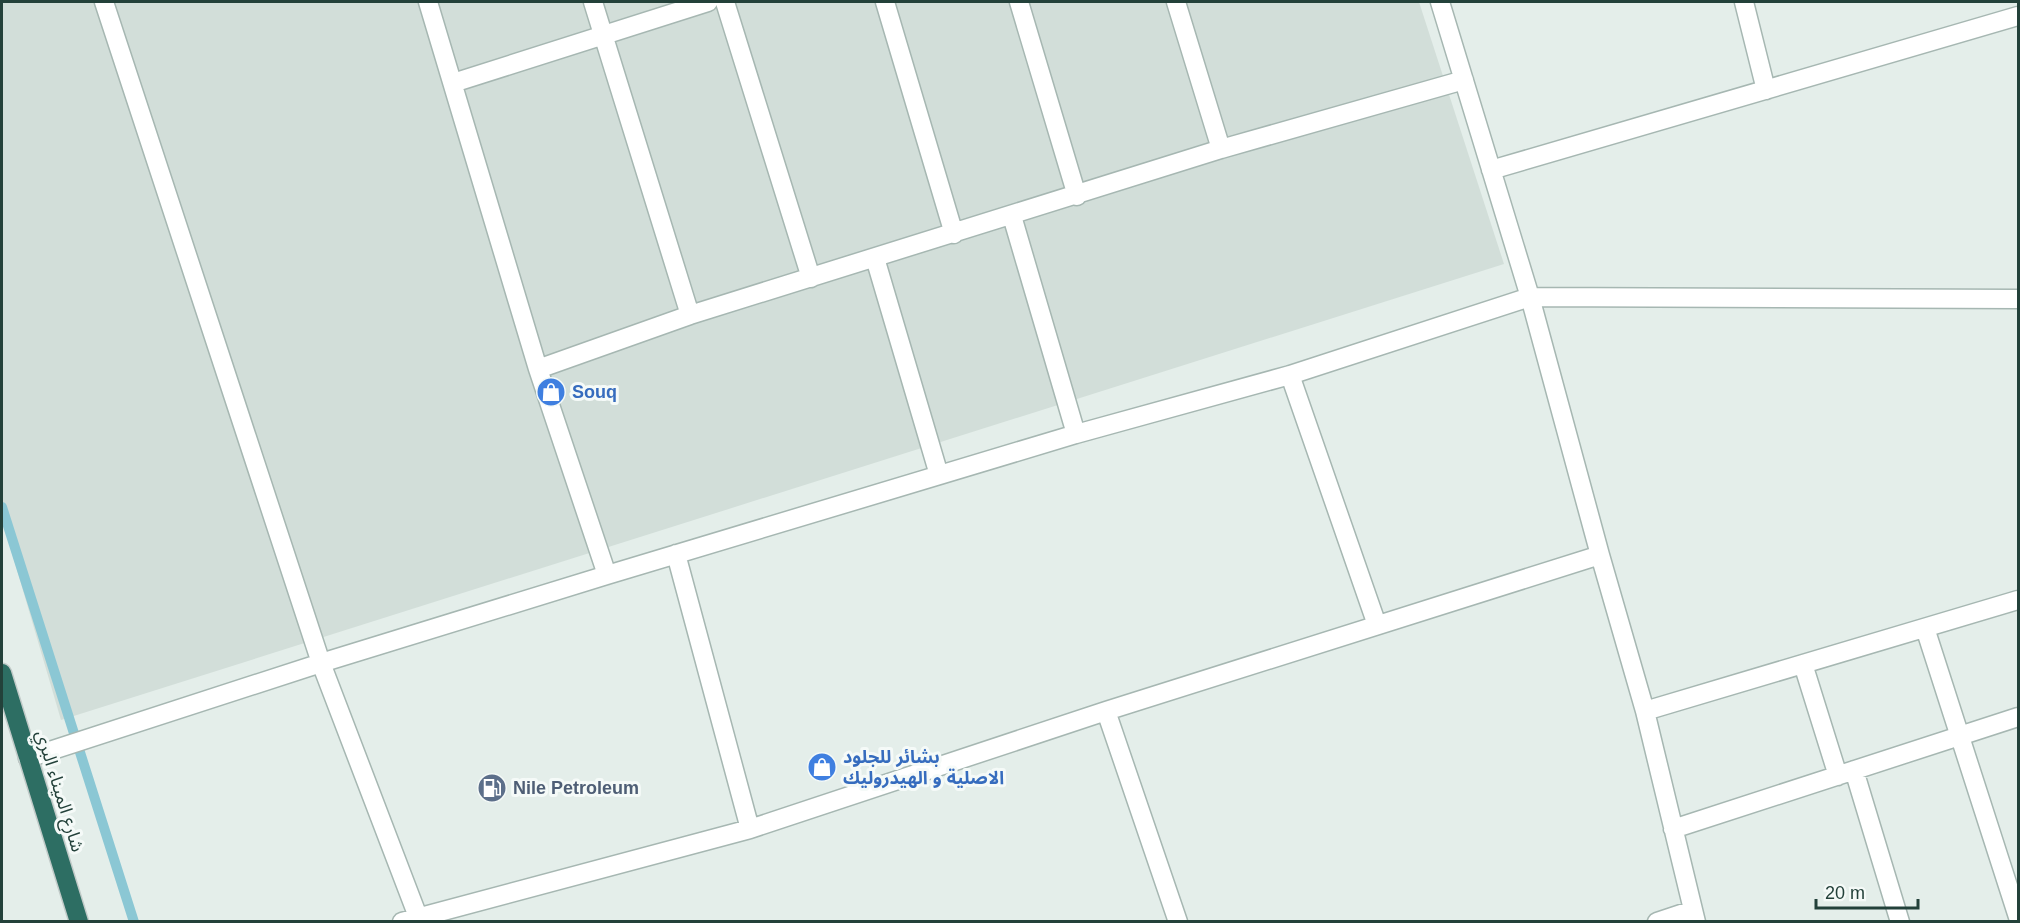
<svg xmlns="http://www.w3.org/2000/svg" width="2020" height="923" font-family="Helvetica,'Noto Sans Arabic',sans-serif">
<rect width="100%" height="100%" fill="#e4eeea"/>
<path fill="#d2ded9" d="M2,2H1419L1504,264L61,720L2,519Z"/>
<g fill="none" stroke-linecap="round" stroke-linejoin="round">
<path stroke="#8bc7d4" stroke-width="10" d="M2,507L134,922"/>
<g stroke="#a6b7b2" stroke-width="21">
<path id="street" d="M104,2L321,663L420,922
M428,2L538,369
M593,2L690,315
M725,2L811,278
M885,2L954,234
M1019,2L1077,196
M1176,2L1221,149
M1440,2L1530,297L1600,555L1645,711L1696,922
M1744,2L1766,90
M453,83L708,2
M1491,170L2018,16
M1012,216L1076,434
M875,258L939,475
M1290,375L1377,625
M676,554L750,829
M607,575L538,369L690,315L1221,149L1464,80
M1925,628L2018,917
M1803,664L1838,776
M1106,711L1178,922
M1645,711L2018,600
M28,758L321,663L607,575L1076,434L1290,375L1530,297L2018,299
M1854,770L1900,922
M1673,829L2018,717
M402,922L750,829L1106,711L1600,555
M1657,922L1693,910"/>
</g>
<g stroke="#c1cac8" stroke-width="21">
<path id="highway" d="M2,673L79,922"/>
</g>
<use href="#street" stroke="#fff" stroke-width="18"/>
<use href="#highway" stroke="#2d6e63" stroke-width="18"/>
</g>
<defs>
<g id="shop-disc" transform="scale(1.5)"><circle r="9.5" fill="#3f7fe0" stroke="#f5faf8"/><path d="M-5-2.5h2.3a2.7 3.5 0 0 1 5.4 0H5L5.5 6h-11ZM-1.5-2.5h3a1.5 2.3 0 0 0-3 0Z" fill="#fff"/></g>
<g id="fuel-disc" transform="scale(1.5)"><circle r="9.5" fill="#5c6f8a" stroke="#f5faf8"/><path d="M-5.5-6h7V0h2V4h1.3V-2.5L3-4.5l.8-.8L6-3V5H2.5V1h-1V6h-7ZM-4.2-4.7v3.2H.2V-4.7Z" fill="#fff"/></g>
</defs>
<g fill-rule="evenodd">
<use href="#shop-disc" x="551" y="392"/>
<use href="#shop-disc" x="822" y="767"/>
<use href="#fuel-disc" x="492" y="788"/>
</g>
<g text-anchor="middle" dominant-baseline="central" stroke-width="6" stroke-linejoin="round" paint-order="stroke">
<g font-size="18" font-weight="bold" fill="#366cbe" stroke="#f5faf8" text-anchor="start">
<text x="572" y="392">Souq</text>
<text x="843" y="757">بشائر للجلود<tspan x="843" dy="21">الاصلية و الهيدروليك</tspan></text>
</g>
<g font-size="18" font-weight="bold" fill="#4e5e75" stroke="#f5faf8" text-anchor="start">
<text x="513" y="788">Nile Petroleum</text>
</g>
<g font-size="18" fill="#23413a" stroke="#f5faf8">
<text transform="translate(60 791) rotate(73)">شارع الميناء البري</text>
</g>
</g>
<rect width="2020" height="923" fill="none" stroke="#23413a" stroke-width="6"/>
<path d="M1816 899v9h102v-9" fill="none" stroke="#23413a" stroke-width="3"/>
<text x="1825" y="899" font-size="18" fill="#23413a" stroke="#f5faf8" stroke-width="4.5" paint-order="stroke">20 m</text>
</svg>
